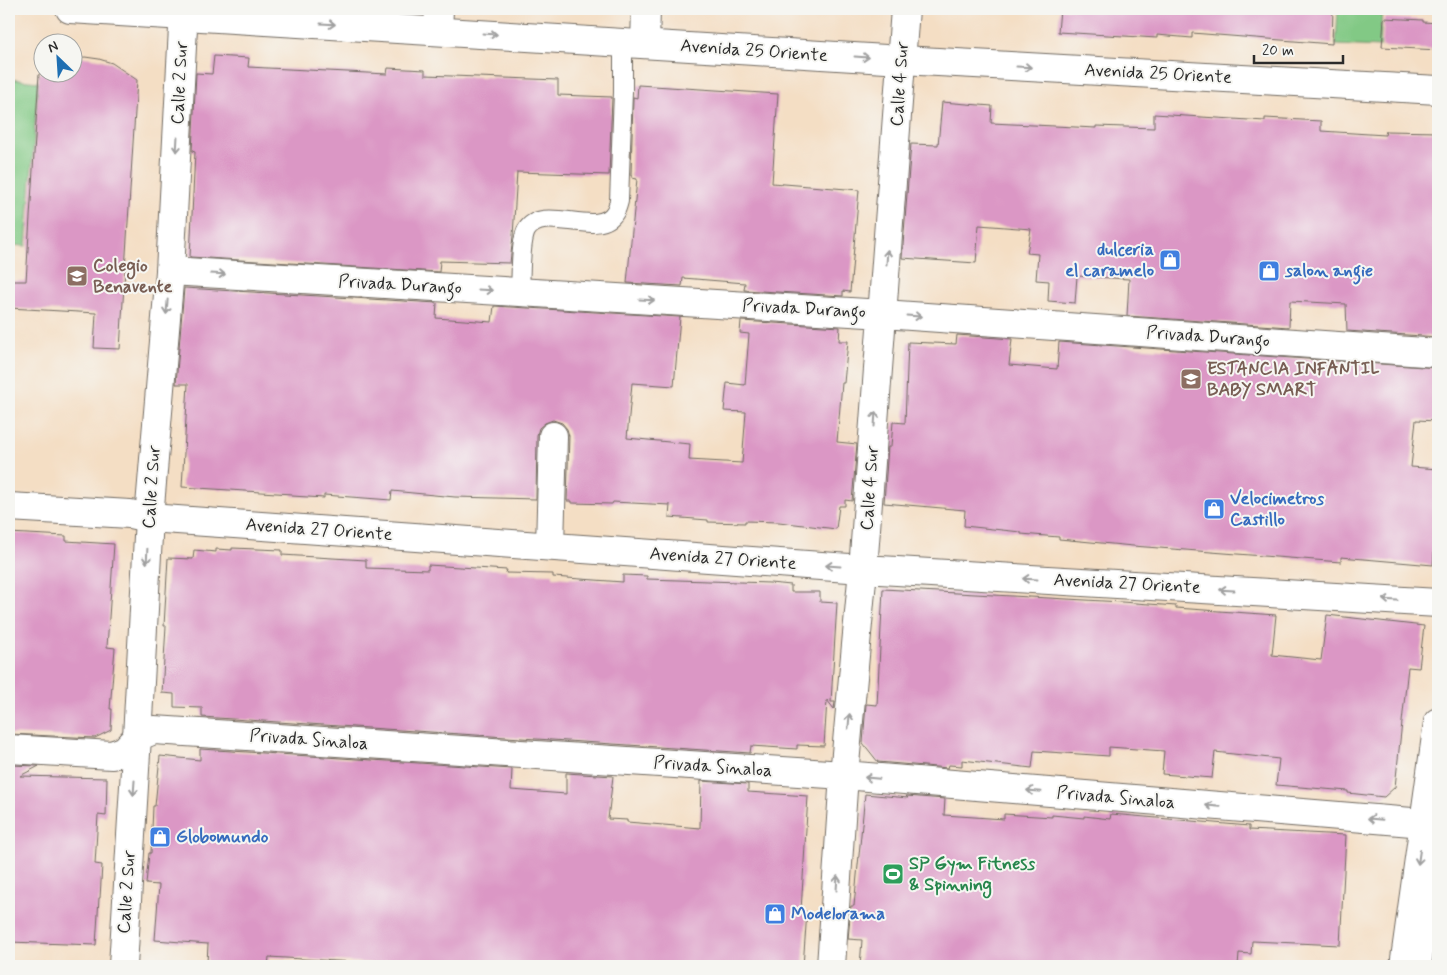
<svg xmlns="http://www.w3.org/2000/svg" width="1447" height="975" font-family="Mynerve,sans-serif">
<rect width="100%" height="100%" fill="#f6f6f2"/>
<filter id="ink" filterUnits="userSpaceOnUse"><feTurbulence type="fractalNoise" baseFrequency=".02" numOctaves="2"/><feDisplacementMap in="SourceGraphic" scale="10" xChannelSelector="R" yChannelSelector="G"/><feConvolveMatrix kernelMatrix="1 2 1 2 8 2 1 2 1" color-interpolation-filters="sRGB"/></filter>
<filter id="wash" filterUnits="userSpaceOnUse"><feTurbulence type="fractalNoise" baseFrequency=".0096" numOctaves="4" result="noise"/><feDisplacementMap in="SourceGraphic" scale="20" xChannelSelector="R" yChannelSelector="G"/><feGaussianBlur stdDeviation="1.12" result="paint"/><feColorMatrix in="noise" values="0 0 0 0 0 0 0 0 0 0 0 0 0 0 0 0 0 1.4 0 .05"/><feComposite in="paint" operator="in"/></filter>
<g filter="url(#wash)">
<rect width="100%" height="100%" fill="#f4dec4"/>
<path fill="#82c985" stroke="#567a58" d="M1338,9H1382L1380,47L1336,45Z
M9,79L38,82L26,246L9,245Z"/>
<g id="blocks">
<path fill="#db97c5" d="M1060,9H1333L1332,44L1192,33V38L1157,35V38L1058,32Z
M1384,18L1423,20V22L1438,23V50L1382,47Z
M214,56L249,58L248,67L387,74L388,68L425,70V75L558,80V95L612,97L609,175L517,172L513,236L510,263L440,261L439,272L190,257L195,152L192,151L196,73L212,74Z
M85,57L99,59L112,63L137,80L120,349L94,348L96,313L9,308V281H26L39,74L42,72H72V59Z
M638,85L778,94L772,183L859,190L850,292L843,291V296L744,290L745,283L683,278L682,286L627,283L637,179L632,178V176H631L633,97L637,98Z
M942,102L992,106L991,123L1096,128V126L1154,128V114L1265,121V118L1321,121V131L1385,135L1386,131L1438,132V337L1347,331L1346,304L1290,301L1289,327L1127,316L1129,279L1077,276L1075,303L1048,301L1049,281L1036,280L1038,254L1027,253L1031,229L979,225L976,263L902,258L911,144L938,145Z
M184,288L437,303L436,318L492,322L494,306L680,317L674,386L632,383L627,438L690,444L689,460L742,463L746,412L724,411L727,383L745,385L749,334L740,333L741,321L840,327L839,341H848L844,383H842L837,442L857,444L852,501L845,500V506H839L836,529L779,522L745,521V523L708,522V520L669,517L670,505L613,502L612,504L572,503V501H567L569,436L567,429L562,423L553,420L545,423L539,428L537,435L536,499L455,497L392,491L391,500L324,495V498L292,496V494L182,487L188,384H176Z
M957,335L1012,339L1009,365L1057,369L1059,342L1438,368V421L1416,420L1411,467L1438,469V508L1433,565L1341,557V562L1133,546L1059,539V537L1021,534V532L964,526L965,510L884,503L888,447H891L893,422L905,423L908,342L956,344Z
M9,533L66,536V541L114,544L107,647L115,648L110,709H112L111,730L95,738L9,734Z
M232,548L282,550V555L366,560V568L428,570V565L507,570L506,573L553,574V577L623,582V575L647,576V579L770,583L791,585V592H820V602L837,603L831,702H835L834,709L827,700L824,746L797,745V749L751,746L750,753L202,717V708L174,707V694L162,693L166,626H164L168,558L193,559L194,550L216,552V549L232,550Z
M883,589L1122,602L1176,606V608L1276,615L1272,655L1321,660L1327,615L1424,626L1419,668L1408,667L1395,787L1384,797L1348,793V791L1276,785L1279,759L1215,752L1212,778L1162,774L1164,751L1109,747V756L1034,751L1032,768L962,760V766L949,765L948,768L878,762L863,743L866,704L877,705Z
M200,749L512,769L511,790L566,794V773L613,776L608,819L627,820V822L700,828L701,781L748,784V792L808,796L801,911L807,912L803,966H466V964H371V963L269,957L268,966L207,963L208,944L155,940L159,885L146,884L149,853H151L153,806H155L160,756L200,760Z
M9,765L39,766L20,776L107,778L106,816L98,815L95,864L102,865L100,898H99L96,945L9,942Z
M865,794L908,798L906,796L945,799L944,815L1004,819V814L1052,817V815L1084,818V816L1110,819L1111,814L1249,826V830L1346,835L1340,945L1252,941L1251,954L1239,953L1238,966H860L862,940L848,939L851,906H854Z"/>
</g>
</g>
<g filter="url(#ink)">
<use href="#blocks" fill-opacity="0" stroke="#716a61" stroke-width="1"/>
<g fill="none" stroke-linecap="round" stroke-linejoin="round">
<g stroke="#716a61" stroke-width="20">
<path id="service" d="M520,292C521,276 520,244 526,231C542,202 599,240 615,212C617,209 618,205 619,201L623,92V43
M1422,966L1438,860"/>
</g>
<g stroke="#716a61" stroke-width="30">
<path id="minor" d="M438,31L439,9
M645,44L646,9
M170,271L883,314L1438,353
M9,507L130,514L149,518L863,569L1438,603
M550,546L553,436
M9,749L112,755L125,750L137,737L154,730L844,775L1424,823
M831,966L844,775L863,569L905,9"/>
</g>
<g stroke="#716a61" stroke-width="30">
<path id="tertiary" d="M123,966L137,737L149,518L170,271L184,9"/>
</g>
<g stroke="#716a61" stroke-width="30">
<path id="secondary" d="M70,9L902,60L1438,90"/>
</g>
<g stroke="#716a61" stroke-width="30">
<path id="primary" d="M1404,966L1438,722"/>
</g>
<use href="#service" stroke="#fff" stroke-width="18"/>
<use href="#minor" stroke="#fff" stroke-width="28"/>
<use href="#tertiary" stroke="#fff" stroke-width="28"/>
<use href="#secondary" stroke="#fff" stroke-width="28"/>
<use href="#primary" stroke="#fff" stroke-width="28"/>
</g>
<defs><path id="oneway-shaft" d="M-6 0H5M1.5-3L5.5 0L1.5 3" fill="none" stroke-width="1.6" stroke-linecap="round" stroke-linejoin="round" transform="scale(1.25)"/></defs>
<g stroke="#a0a0a0">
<use href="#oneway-shaft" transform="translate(328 24) rotate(3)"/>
<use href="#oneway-shaft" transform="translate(490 34) rotate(4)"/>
<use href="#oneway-shaft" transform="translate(862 57) rotate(4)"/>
<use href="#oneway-shaft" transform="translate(1024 67) rotate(3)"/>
<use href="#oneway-shaft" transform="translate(177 145) rotate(93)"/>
<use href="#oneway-shaft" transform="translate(887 257) rotate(-86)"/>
<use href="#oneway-shaft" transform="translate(218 274) rotate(3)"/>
<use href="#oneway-shaft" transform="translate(485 290) rotate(3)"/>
<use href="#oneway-shaft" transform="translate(647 300) rotate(3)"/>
<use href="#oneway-shaft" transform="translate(167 307) rotate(95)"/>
<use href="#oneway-shaft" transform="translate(914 316) rotate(4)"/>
<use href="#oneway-shaft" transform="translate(875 419) rotate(-86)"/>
<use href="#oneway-shaft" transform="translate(147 556) rotate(93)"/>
<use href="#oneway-shaft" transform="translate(833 566) rotate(-176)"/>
<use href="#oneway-shaft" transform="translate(1030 579) rotate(-177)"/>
<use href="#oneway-shaft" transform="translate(1227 590) rotate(-177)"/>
<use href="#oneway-shaft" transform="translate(1390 600) rotate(-177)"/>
<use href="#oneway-shaft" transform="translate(849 721) rotate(-85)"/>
<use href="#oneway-shaft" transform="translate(872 778) rotate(-175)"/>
<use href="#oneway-shaft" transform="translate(134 788) rotate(94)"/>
<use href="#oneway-shaft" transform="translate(1034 791) rotate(-175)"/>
<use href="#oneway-shaft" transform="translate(1213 806) rotate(-175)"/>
<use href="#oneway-shaft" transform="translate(1375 819) rotate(-175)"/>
<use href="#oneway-shaft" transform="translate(1419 857) rotate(98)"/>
<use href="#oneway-shaft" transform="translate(837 883) rotate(-86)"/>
</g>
</g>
<defs>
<g id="shop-square" transform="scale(1.125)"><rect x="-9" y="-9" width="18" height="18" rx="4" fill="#3f7fe0" stroke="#f6f6f2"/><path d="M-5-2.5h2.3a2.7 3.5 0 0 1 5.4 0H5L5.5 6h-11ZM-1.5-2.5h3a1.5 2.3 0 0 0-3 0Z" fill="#fff"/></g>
<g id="university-square" transform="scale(1.125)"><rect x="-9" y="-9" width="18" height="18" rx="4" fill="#8d6e63" stroke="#f6f6f2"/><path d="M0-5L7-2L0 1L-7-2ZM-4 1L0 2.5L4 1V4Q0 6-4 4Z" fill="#fff"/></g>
<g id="school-square" transform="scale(1.125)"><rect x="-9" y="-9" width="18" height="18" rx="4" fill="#8d6e63" stroke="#f6f6f2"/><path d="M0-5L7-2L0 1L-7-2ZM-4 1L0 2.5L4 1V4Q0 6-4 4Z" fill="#fff"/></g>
<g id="stadium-square" transform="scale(1.125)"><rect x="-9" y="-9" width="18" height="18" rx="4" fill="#2e9e5b" stroke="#f6f6f2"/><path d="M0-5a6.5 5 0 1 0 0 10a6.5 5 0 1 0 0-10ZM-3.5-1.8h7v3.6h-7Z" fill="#fff"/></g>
</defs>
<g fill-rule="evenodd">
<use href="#shop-square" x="1170" y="260"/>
<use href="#shop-square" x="1269" y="271"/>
<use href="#university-square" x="77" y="276"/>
<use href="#school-square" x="1191" y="379"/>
<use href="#shop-square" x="1214" y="509"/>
<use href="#shop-square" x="160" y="837"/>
<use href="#stadium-square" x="893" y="874"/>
<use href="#shop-square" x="775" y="914"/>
</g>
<g text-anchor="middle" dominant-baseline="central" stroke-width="4" stroke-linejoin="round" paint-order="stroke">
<g font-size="18" fill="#2b2b2b" stroke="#f6f6f2">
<text transform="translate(754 51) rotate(4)">Avenida 25 Oriente</text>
<text transform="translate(1158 74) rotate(3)">Avenida 25 Oriente</text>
<text transform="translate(180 83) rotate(-87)">Calle 2 Sur</text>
<text transform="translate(900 84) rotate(-86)">Calle 4 Sur</text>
<text transform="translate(400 285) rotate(3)">Privada Durango</text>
<text transform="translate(804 309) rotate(3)">Privada Durango</text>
<text transform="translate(1208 337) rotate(4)">Privada Durango</text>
<text transform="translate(152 487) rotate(-86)">Calle 2 Sur</text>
<text transform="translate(870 488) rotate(-86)">Calle 4 Sur</text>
<text transform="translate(319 530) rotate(4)">Avenida 27 Oriente</text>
<text transform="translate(723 559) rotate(4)">Avenida 27 Oriente</text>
<text transform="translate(1127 584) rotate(3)">Avenida 27 Oriente</text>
<text transform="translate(309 740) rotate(4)">Privada Sinaloa</text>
<text transform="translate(713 767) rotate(4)">Privada Sinaloa</text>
<text transform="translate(1116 798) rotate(5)">Privada Sinaloa</text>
<text transform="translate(127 892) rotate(-86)">Calle 2 Sur</text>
</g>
<g font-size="18" font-weight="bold" fill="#366cbe" stroke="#f6f6f2" text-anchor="start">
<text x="1154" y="250" text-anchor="end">dulceria<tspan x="1154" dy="21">el caramelo</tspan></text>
<text x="1285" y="271">salon angie</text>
<text x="1230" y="499">Velocimetros<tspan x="1230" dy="21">Castillo</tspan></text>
<text x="176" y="837">Globomundo</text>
<text x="791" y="914">Modelorama</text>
</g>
<g font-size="18" font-weight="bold" fill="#785e54" stroke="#f6f6f2" text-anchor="start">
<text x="93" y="266">Colegio<tspan x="93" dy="21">Benavente</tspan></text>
<text x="1207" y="369">ESTANCIA INFANTIL<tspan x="1207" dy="21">BABY SMART</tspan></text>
</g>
<g font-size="18" font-weight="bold" fill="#27864d" stroke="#f6f6f2" text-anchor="start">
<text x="909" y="864">SP Gym Fitness<tspan x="909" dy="21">&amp; Spinning</tspan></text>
</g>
</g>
<rect width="1447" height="975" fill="none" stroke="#f6f6f2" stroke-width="30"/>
<g transform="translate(58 58) rotate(335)"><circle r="24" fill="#f6f6f2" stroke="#a5a5a2"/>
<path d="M0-4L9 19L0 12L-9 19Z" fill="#1f6fb2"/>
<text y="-8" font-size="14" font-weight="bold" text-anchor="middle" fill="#2b2b2b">N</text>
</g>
<path d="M1254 55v8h89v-8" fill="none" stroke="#2b2b2b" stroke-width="2.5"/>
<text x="1262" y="55" font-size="15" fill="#2b2b2b" stroke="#f6f6f2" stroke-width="4" paint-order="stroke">20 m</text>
</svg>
